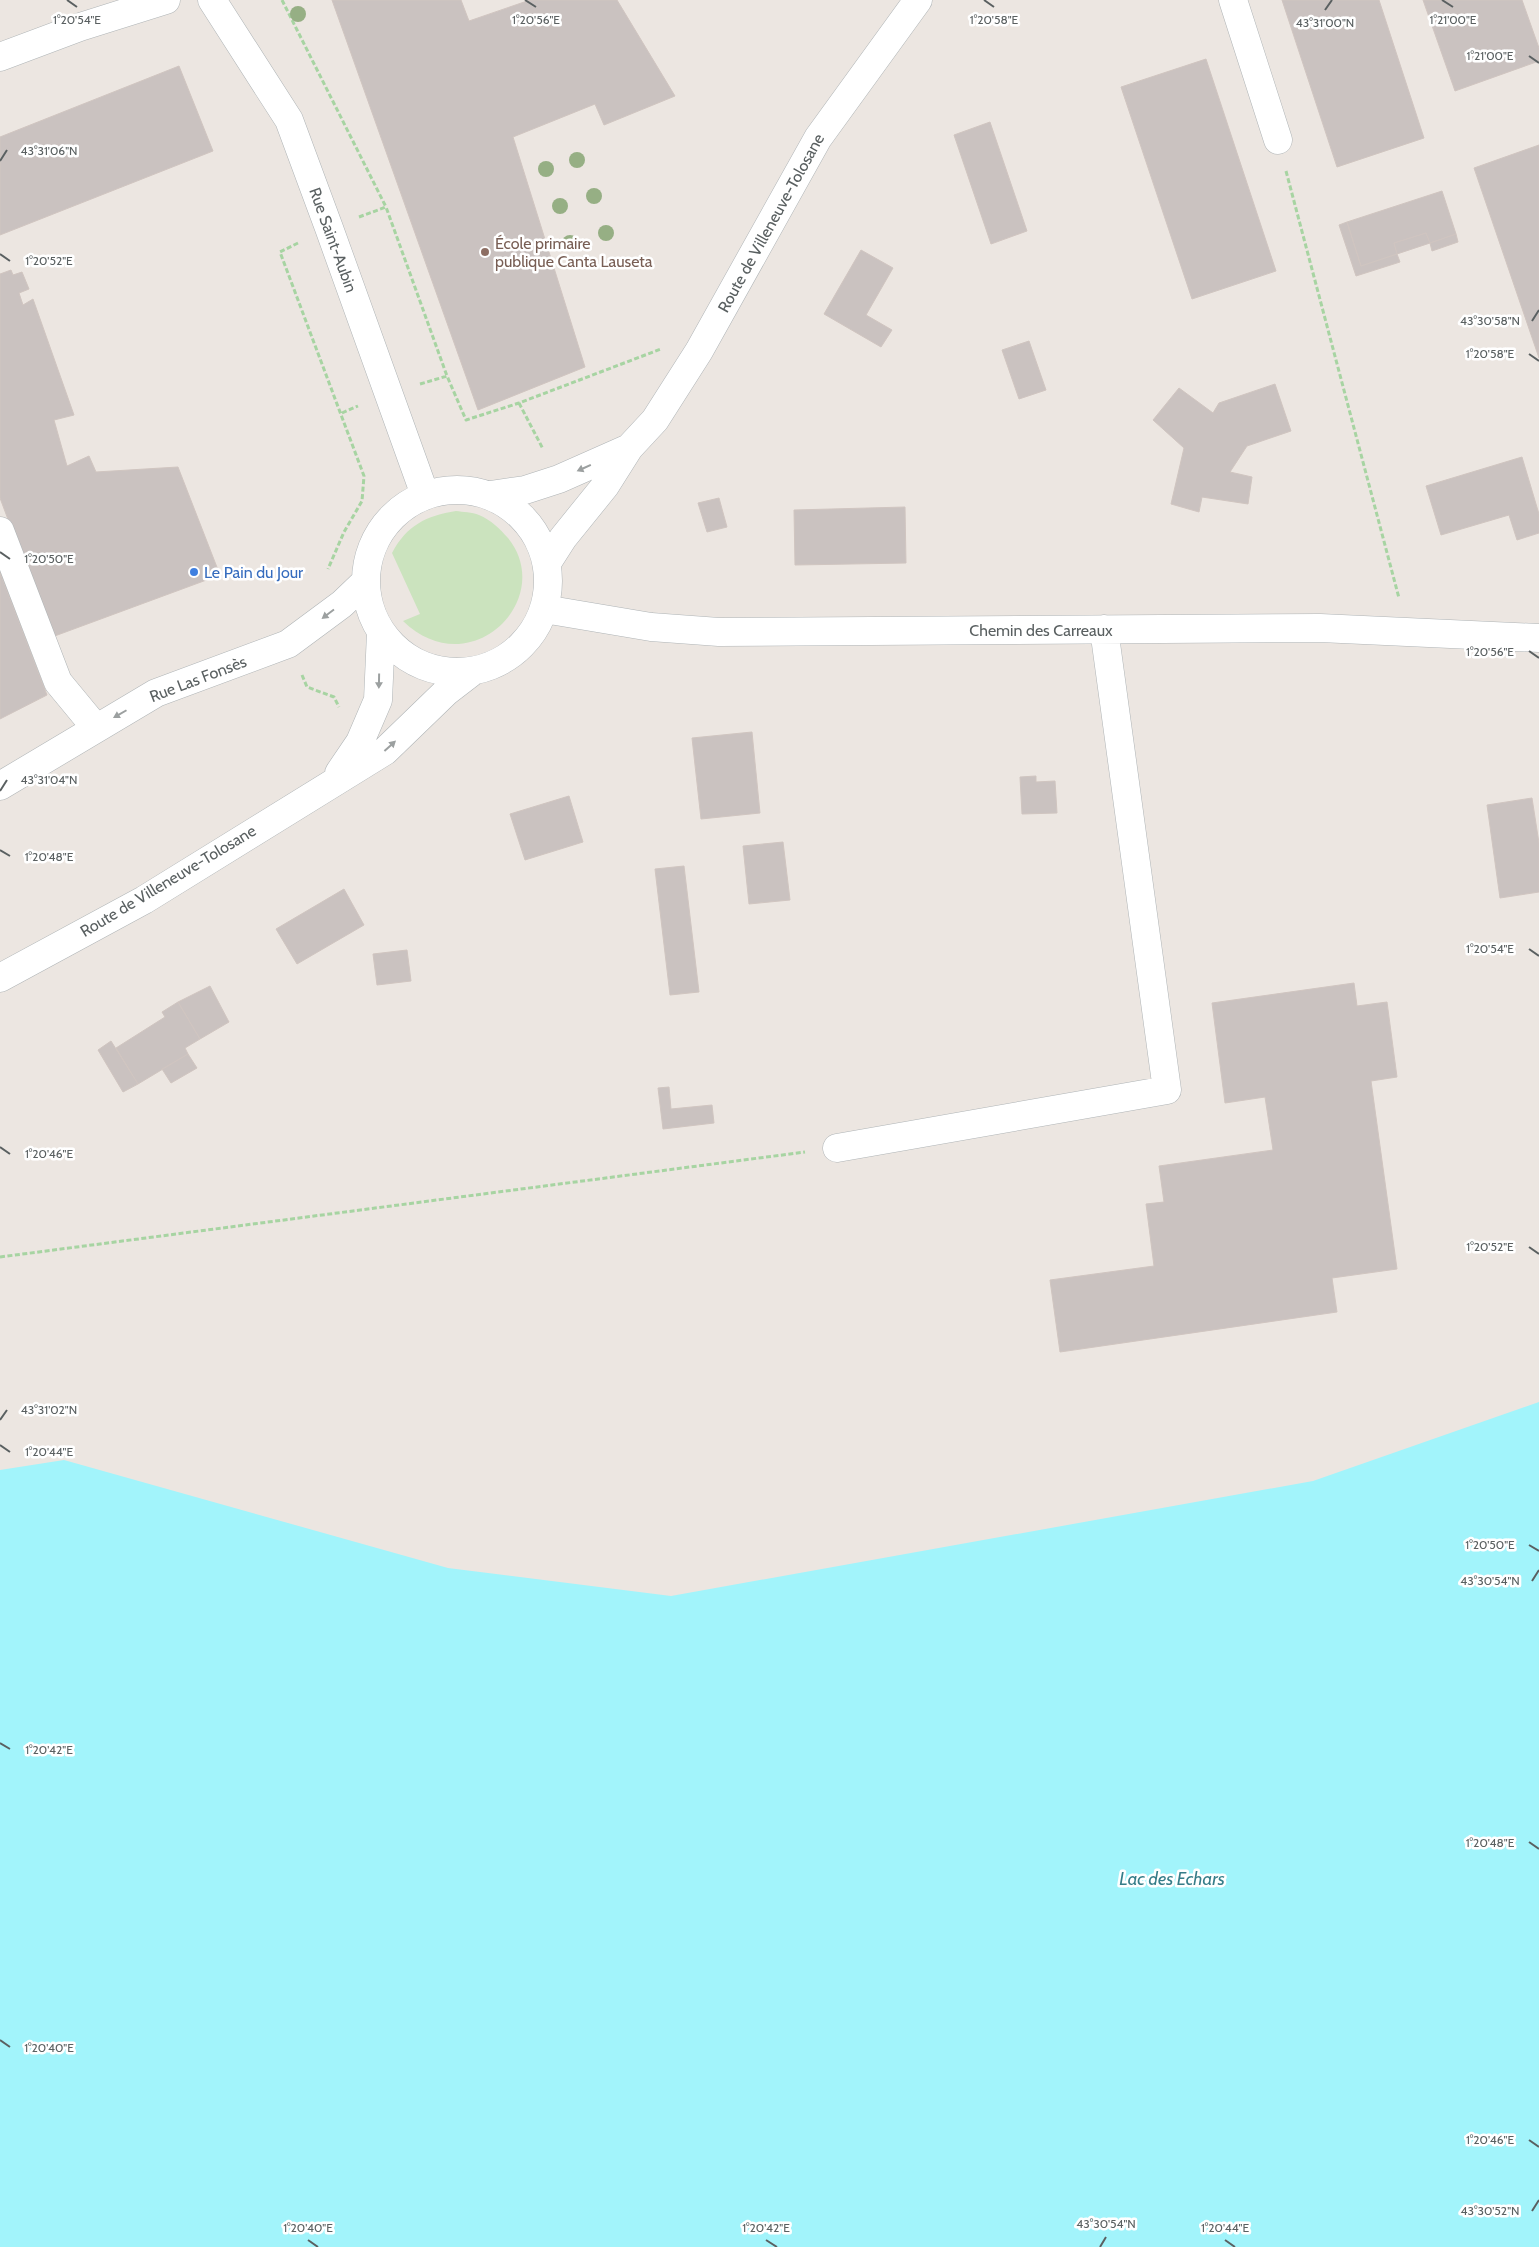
<svg xmlns="http://www.w3.org/2000/svg" width="1539" height="2247" viewBox="0 0 1539 2247" font-family="Cabin,sans-serif">
  <rect width="100%" height="100%" fill="#ece6e1"/>
  <path fill="#cbe3be" d="M456 511C463 512 472 512 479 515 491 520 500 529 508 538 557 599 470 686 403 621L420 614 392 553C407 525 426 516 456 511Z"/>
  <path fill="#a2f4fb" d="M1539 1402V2247H0V1470L64 1460 448 1568 671 1596 1313 1481Z"/>
  <path fill="#cac2c0" stroke="#d0c5c0" d="M332 0H461L469 21 530 0H617L675 96 604 125 595 104 513 137 585 367 478 410Z
    M1282 0H1379L1424 138 1337 167Z
    M1423 0H1522L1539 48V61L1455 91Z
    M1206 59 1276 271 1192 299 1121 87Z
    M179 66 213 151 0 235V137Z
    M990 122 1027 231 991 244 954 135Z
    M1539 145V358L1474 168Z
    M1442 191 1456 234 1430 243 1426 233 1394 243 1397 254 1361 266 1347 222Z
    M1347 222 1361 266 1397 254 1400 262 1356 276 1339 225Z
    M1426 233 1430 243 1397 254 1394 243Z
    M1456 234 1458 242 1432 251 1430 243Z
    M861 250 893 268 866 315 892 330 881 347 824 314Z
    M11 270 13 275 22 272 29 289 19 293 23 305 33 299 74 415 54 420 67 466 89 456 96 472 178 467 220 575 52 637 0 498V274Z
    M1029 341 1046 390 1019 399 1002 350Z
    M1275 384 1291 431 1247 446 1230 472 1252 477 1248 504 1202 497 1199 512 1171 504 1184 448 1153 420 1179 388 1213 413 1219 403Z
    M1522 457 1539 514V533L1517 540 1509 515 1441 535 1426 486Z
    M719 498 727 527 707 532 698 503Z
    M905 507 906 563 795 565 794 510Z
    M0 572 47 695 0 719Z
    M752 732 760 813 701 819 692 738Z
    M1036 776V782L1055 781 1057 813 1022 814 1020 777Z
    M569 796 583 842 525 860 510 814Z
    M1532 798 1539 843V892L1500 898 1487 805Z
    M783 842 790 900 749 904 743 846Z
    M684 866 699 992 670 995 655 869Z
    M344 889 364 925 297 964 276 929Z
    M407 950 411 981 377 985 373 954Z
    M1354 983 1357 1006 1387 1002 1397 1077 1371 1081 1397 1269 1332 1278 1337 1312 1060 1352 1050 1280 1154 1266 1146 1204 1164 1202 1159 1166 1273 1150 1265 1097 1225 1103 1212 1003Z
    M210 986 229 1022 200 1039 178 1002Z
    M178 1002 200 1039 185 1048 188 1054 138 1084 116 1048 165 1017 162 1012Z
    M111 1041 138 1084 123 1092 98 1050Z
    M188 1054 197 1068 171 1083 162 1069Z
    M669 1087 671 1109 712 1105 714 1123 663 1129 658 1088Z"/>
  <g fill="none" stroke-linecap="round" stroke-linejoin="round">
    <defs>
      <path id="minor" d="M212 0 289 120 329 228 425 495
        M1233 0 1278 140
        M0 57 80 27 166 0
        M366 581a91 91 0 1 1 182 0a91 91 0 1 1-182 0Z
        M490 495 525 490 559 479 629 448
        M0 531 58 682 96 728
        M547 563 563 538 605 486 629 448 655 420 699 351 818 138 918 0
        M544 609 651 627 719 632 1320 628 1539 638
        M339 773 360 742 378 700 381 633
        M0 786 156 693 288 644 342 604 365 582
        M0 978 144 900 385 751 446 692 472 672
        M837 1148 1167 1090 1104 629"/>
    </defs>
    <use href="#minor" stroke="#afb4b6" stroke-width="29"/>
    <path stroke="#a7d4a2" stroke-width="3" stroke-dasharray="5 2.5" stroke-linecap="butt" d="M282 0 386 207
      M1286 171 1399 598
      M359 217 386 207 447 376
      M298 243 280 252 364 476 362 501 344 532 328 569
      M420 384 447 376 466 420 519 403 661 349
      M519 403 543 449
      M342 413 358 406
      M302 675 307 687 334 697 339 707
      M0 1257 805 1152"/>
    <use href="#minor" stroke="#fff" stroke-width="28"/>
  </g>
  <g fill="#96af84">
    <circle cx="298" cy="14" r="8"/>
    <circle cx="577" cy="160" r="8"/>
    <circle cx="546" cy="169" r="8"/>
    <circle cx="594" cy="196" r="8"/>
    <circle cx="560" cy="206" r="8"/>
    <circle cx="606" cy="233" r="8"/>
    <circle cx="570" cy="243" r="8"/>
  </g>
  <defs><path id="oneway-solid" d="M-6-.8H1V-3.2L6.5 0L1 3.2V.8H-6Z" transform="scale(1.25)"/></defs>
  <g fill="#9ca0a0">
    <use href="#oneway-solid" transform="translate(584 468) rotate(156)"/>
    <use href="#oneway-solid" transform="translate(328 614) rotate(143)"/>
    <use href="#oneway-solid" transform="translate(379 681) rotate(91)"/>
    <use href="#oneway-solid" transform="translate(120 714) rotate(150)"/>
    <use href="#oneway-solid" transform="translate(390 746) rotate(-42)"/>
  </g>
  <path fill="none" stroke="#5a6061" stroke-width="2" d="M67 0 77 7M525 0 536 7M984 0 994 7M1442 0 1453 7M1325 10 1332 0M1529 56 1539 63M0 161 7 150M0 254 10 261M1532 321 1539 310M1529 354 1539 361M0 552 10 559M1529 651 1539 658M0 791 7 780M0 850 10 856M1529 949 1539 956M0 1147 10 1154M1529 1247 1539 1254M0 1420 7 1410M0 1445 10 1452M1529 1545 1539 1551M1532 1581 1539 1570M0 1743 10 1749M1529 1842 1539 1849M0 2040 10 2047M1529 2140 1539 2147M1532 2211 1539 2200M308 2240 318 2247M766 2240 777 2247M1225 2240 1235 2247M1100 2247 1106 2237"/>
  <circle fill="#8d6e63" stroke="#fff" stroke-width="2" cx="485" cy="252" r="5"/>
  <circle fill="#3f7fe0" stroke="#fff" stroke-width="2" cx="194" cy="572" r="5"/>
  <g text-anchor="middle" dominant-baseline="central" stroke-width="5" stroke-linejoin="round" paint-order="stroke">
    <g font-size="16" fill="#5a6061" stroke="#fff">
      <text transform="translate(771 223) rotate(-61)">Route de Villeneuve-Tolosane</text>
      <text transform="translate(333 240) rotate(70)">Rue Saint-Aubin</text>
      <text x="1041" y="630">Chemin des Carreaux</text>
      <text transform="translate(198 679) rotate(-21)">Rue Las Fonsès</text>
      <text transform="translate(168 881) rotate(-31)">Route de Villeneuve-Tolosane</text>
    </g>
    <g font-size="16" fill="#785e54" stroke="#fff" text-anchor="start">
      <text x="495" y="243">École primaire<tspan x="495" dy="18">publique Canta Lauseta</tspan></text>
    </g>
    <g font-size="16" fill="#366cbe" stroke="#fff" text-anchor="start">
      <text x="204" y="572">Le Pain du Jour</text>
    </g>
    <g font-size="18" font-style="italic" fill="#367d89" stroke="#fff">
      <text x="1172" y="1879">Lac des Echars</text>
    </g>
  </g>
  <g font-size="12" text-anchor="middle" fill="#5a6061" stroke="#fff" stroke-width="5" stroke-linejoin="round" paint-order="stroke">
    <text x="1453" y="24">1°21'00"E</text>
    <text x="77" y="24">1°20'54"E</text>
    <text x="536" y="24">1°20'56"E</text>
    <text x="994" y="24">1°20'58"E</text>
    <text x="1325" y="27">43°31'00"N</text>
    <text x="1490" y="60">1°21'00"E</text>
    <text x="49" y="155">43°31'06"N</text>
    <text x="49" y="265">1°20'52"E</text>
    <text x="1490" y="325">43°30'58"N</text>
    <text x="1490" y="358">1°20'58"E</text>
    <text x="49" y="563">1°20'50"E</text>
    <text x="1490" y="656">1°20'56"E</text>
    <text x="49" y="784">43°31'04"N</text>
    <text x="49" y="861">1°20'48"E</text>
    <text x="1490" y="953">1°20'54"E</text>
    <text x="49" y="1158">1°20'46"E</text>
    <text x="1490" y="1251">1°20'52"E</text>
    <text x="49" y="1414">43°31'02"N</text>
    <text x="49" y="1456">1°20'44"E</text>
    <text x="1490" y="1549">1°20'50"E</text>
    <text x="1490" y="1585">43°30'54"N</text>
    <text x="49" y="1754">1°20'42"E</text>
    <text x="1490" y="1847">1°20'48"E</text>
    <text x="49" y="2052">1°20'40"E</text>
    <text x="1490" y="2144">1°20'46"E</text>
    <text x="1490" y="2215">43°30'52"N</text>
    <text x="1106" y="2228">43°30'54"N</text>
    <text x="308" y="2232">1°20'40"E</text>
    <text x="766" y="2232">1°20'42"E</text>
    <text x="1225" y="2232">1°20'44"E</text>
  </g>
</svg>
